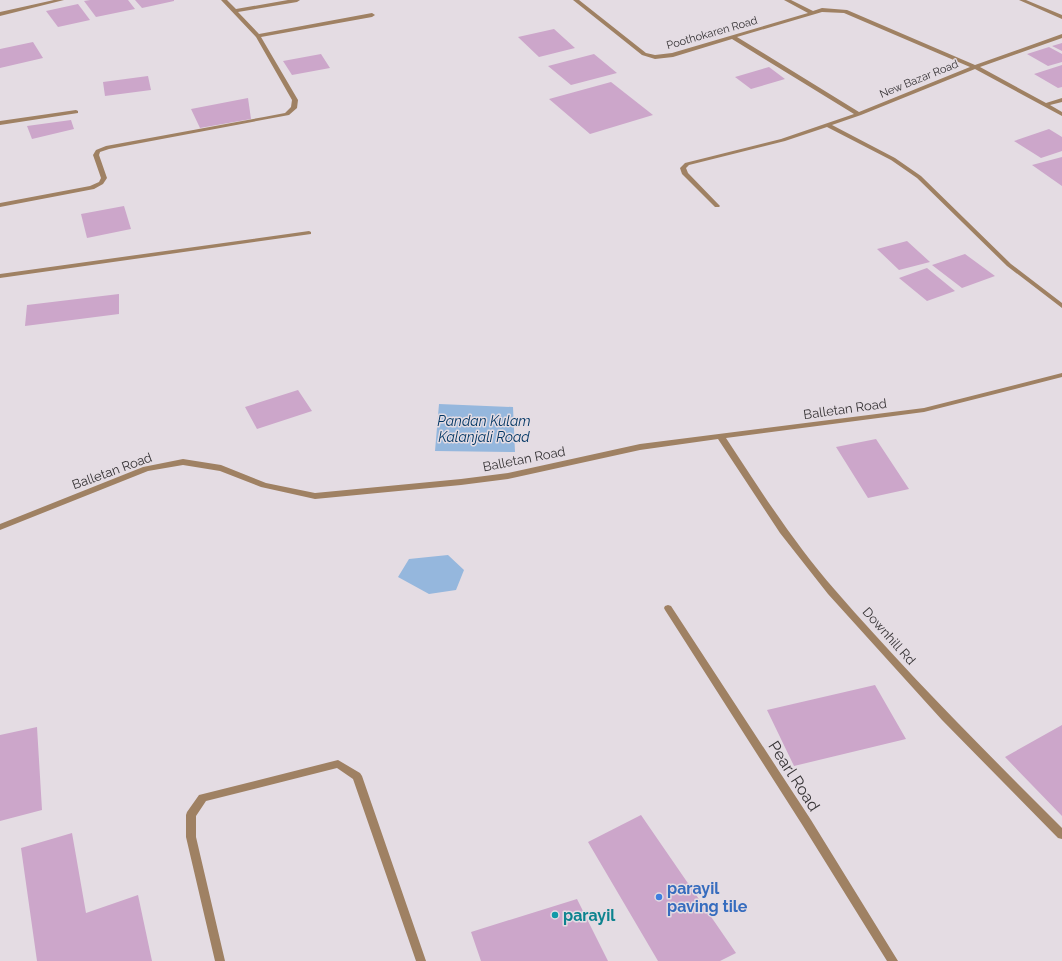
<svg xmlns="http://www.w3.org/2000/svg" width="1062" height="961" viewBox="0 0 1062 961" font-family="Raleway,sans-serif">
  <rect width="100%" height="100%" fill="#e4dce3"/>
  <path fill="#95b7dd" d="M439 404 513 407 515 452 435 451Z
    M448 555 464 570 456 590 429 594 398 577 409 559Z"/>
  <path fill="#cca6ca" d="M90 0H128L135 9 96 17 84 1Z
    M135 0H174V1L142 8Z
    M78 4 90 20 58 27 46 11Z
    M554 29 575 48 539 57 518 37Z
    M33 42 43 58 0 68V49Z
    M1062 43V51L1052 46Z
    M1049 47 1062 54V62L1048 66 1027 54Z
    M321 54 330 68 292 75 283 61Z
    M594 54 617 73 571 85 548 66Z
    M1062 65V87L1058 88 1034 74Z
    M769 67 785 79 751 89 735 77Z
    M148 76 151 90 105 96 103 82Z
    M611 82 653 115 590 134 549 99Z
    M248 98 251 119 200 128 191 109Z
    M71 120 74 129 32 139 27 126Z
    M1049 129 1062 137V151L1041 158 1014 141Z
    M1062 157V186L1032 165Z
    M124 206 131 229 87 238 81 214Z
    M907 241 930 262 899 270 877 249Z
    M965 254 995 276 962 288 932 265Z
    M927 268 955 291 927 301 899 278Z
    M119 294V314L25 326 27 305Z
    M298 390 312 411 257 429 245 407Z
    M876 439 909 489 868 498 836 447Z
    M875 685 906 739 794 766 767 710Z
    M1062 725V816L1005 757Z
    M37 727 42 810 0 821V735Z
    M641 815 736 953 720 961H658L588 842Z
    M72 833 86 913 138 895 152 961H37L21 848Z
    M577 899 608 961H481L471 932Z"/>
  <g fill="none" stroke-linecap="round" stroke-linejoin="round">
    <path fill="#9f8163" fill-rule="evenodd" d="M76 110 78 111V113L0 125V121Z"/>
    <path fill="#9f8163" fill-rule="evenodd" d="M54 0H64L0 16V12Z
      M221 0H227L236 9 288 0H300L297 2 238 12 259 34 372 13 375 15 372 17 261 37 298 100 297 108 289 115 109 149 100 152 99 155 107 178 103 184 94 189 0 207V203L90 186 99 182 101 178 93 155 96 150 106 146 264 117 285 113 291 107 292 100 256 37Z
      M573 0H579L646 53 655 55 672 53 808 13 784 0H791L813 11 822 8 847 10 975 65 1062 34V38L980 67 1046 103 1062 98V102L1050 105 1062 112V116L975 69 861 115 832 125 895 158 921 176 1011 264 1062 303V308L1007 266 917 178 891 160 827 127 785 141 689 165 686 168 688 173 720 206 719 207H715L682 174 680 168 685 163 781 139 854 114 732 39 673 57 655 59 642 55ZM822 12 844 13 970 67 859 112 737 37Z
      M1019 0H1026L1062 15V19Z
      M309 231 311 232V234L0 278V274Z
      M1062 373V377L924 412 726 438C760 490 794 543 835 590 907 673 985 751 1062 828V839L1058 838 942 720 828 594 780 533 718 439 640 450 508 479 461 485 315 499 261 487 220 471 183 465 148 471 0 530V524L143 467 183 459 221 465 266 483 315 493 461 479 508 473 640 444 924 408Z
      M668 605 671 606 811 820 898 961H887L803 826 665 610 664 608 665 606Z
      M338 760 360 773 362 776 426 961H416L353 779 337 768 206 801 196 816V837L225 961H215L186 837V815L187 812 199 795 203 794Z"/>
  </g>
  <circle fill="#3f7fe0" stroke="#e4dce3" stroke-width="1.5" cx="659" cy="897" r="4"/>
  <circle fill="#0f9aa8" stroke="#e4dce3" stroke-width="1.5" cx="555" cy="915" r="4"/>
  <g text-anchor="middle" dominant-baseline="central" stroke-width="3" stroke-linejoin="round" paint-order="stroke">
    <g font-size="11" fill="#363335" stroke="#e4dce3">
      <text transform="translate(712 33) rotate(-16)">Poothokaren Road</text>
      <text transform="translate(919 79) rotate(-22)">New Bazar Road</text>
    </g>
    <g font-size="13" fill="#363335" stroke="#e4dce3">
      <text transform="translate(845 409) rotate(-8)">Balletan Road</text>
      <text transform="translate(524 459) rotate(-11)">Balletan Road</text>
      <text transform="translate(112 471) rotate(-20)">Balletan Road</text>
      <text transform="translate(889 636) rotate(48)">Downhill Rd</text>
    </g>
    <g font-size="14" font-style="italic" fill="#003563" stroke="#e4dce3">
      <text x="484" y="421">Pandan Kulam<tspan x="484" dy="16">Kalanjali Road</tspan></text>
    </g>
    <g font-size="16" fill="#363335" stroke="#e4dce3">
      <text transform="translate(794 776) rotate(57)">Pearl Road</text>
    </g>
    <g font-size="16" font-weight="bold" fill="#366cbe" stroke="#e4dce3" text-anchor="start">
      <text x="667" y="888">parayil<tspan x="667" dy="18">paving tile</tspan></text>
    </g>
    <g font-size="16" font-weight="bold" fill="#0d838f" stroke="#e4dce3" text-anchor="start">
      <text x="563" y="915">parayil</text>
    </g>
  </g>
</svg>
